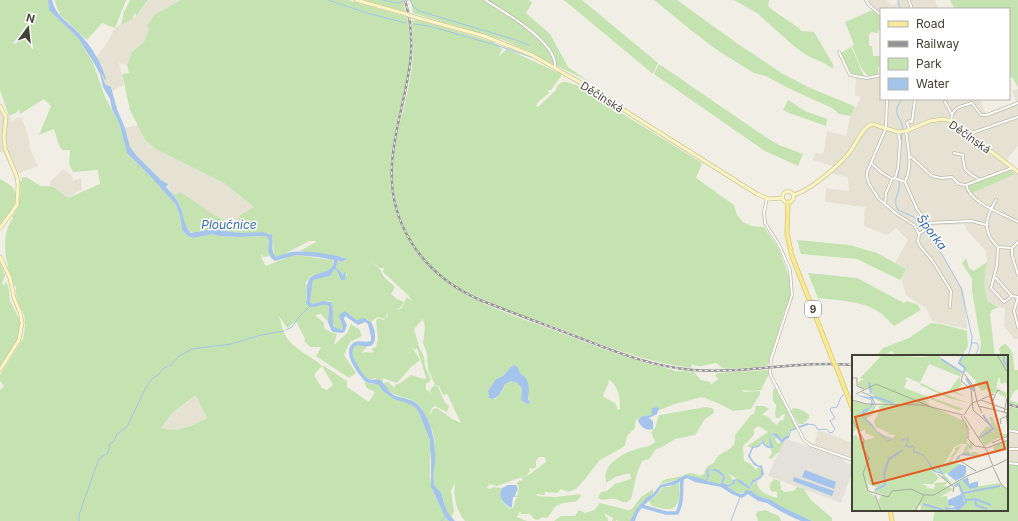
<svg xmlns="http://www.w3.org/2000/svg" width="1018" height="521" viewBox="0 0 1018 521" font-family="Inter,sans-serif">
  <rect width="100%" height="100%" fill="#f1efe5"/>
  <path fill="#e5e2d3" d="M149 0H181L154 15 144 42 132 52 127 65 119 63 124 85 112 91 111 87 105 84 100 70 103 68 96 57 107 43 115 28 136 16Z
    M865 0H886L892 5 896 4 898 0H935L939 9H881V16L870 9Z
    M879 68H881V99H980L985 112 987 114 1016 102 1012 91 1018 89V146L1008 158V161L1018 169V339H1014L1004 326 1005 309 988 302 985 292 984 276 987 262 986 251 968 232 964 224 929 226 928 232 964 291 967 329 932 321 927 309 906 295 901 278 906 269 895 263 908 240 896 228 887 235 864 226 865 207 825 202 826 188 849 191 848 177 830 173 836 167 813 160 815 153 821 154 824 151 827 131 846 136 850 117 860 100V97L855 95 856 78 878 74Z
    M0 105 7 116H9L12 121 18 117 22 118 29 139 30 149 38 166 14 175 3 152H0Z
    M138 125 145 140 156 149 224 183 254 207 237 225 229 223 216 217 209 212 176 195 136 155 130 147 125 128Z
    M63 169 72 176 73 181 81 178 82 189 68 198 55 188 49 186 51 181Z
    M197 395 207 418 183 429 171 430 161 428 172 413Z
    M1007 429 1018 430V465H1007Z
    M821 431 853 443V453L852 457 814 444 817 435 815 433Z"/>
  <path fill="#e3e1da" d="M787 439 843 459 845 462 853 465V470L841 503 768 476 784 440Z"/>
  <path fill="#c5e3b0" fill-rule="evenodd" d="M0 0H48L49 10 78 38 93 63 105 97 119 123 127 153 150 176 176 205 180 216 182 230 188 236 193 238 213 234 218 236 239 237 266 236 269 240 268 251 270 256 264 257 261 254 262 259 266 266 289 257 296 255 333 260C334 274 317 272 311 276 309 278 308 280 306 282 308 287 305 298 307 305L326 304 329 307 328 322 321 314 315 315 324 323V328L331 332 337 334 334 345 347 333 351 324 359 329 362 336 350 342 344 355 356 373 349 378 316 356 321 347H310L304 341 305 339 296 321 287 328 279 316C281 322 282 329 285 335 293 349 310 355 322 366H324L347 381V387L369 402 375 392 367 388 364 382 380 385 382 390 388 395 396 400 405 401 415 407 419 413 430 440V477L432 490 445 517 449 521H0V390L4 386 0 381V375L23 339C25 331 26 320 23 312 19 304 15 298 16 287L14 285C5 263 0 236 13 218L12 217C20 206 21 196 20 183L22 180 21 178 26 177 41 186H49L55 188 68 198 100 184 98 170 73 172 69 163 70 150H62L59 145 54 129 39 135 51 106 44 99 20 114 19 108 17 112 9 116 0 90ZM322 366 333 385 327 390 322 388 315 377V373ZM196 395 207 418C190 426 180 433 161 428L172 413Z
    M55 0H126L115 28 102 23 87 40 59 14 60 13 57 8Z
    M130 0H148L136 16 135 13 132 19 121 25 124 12Z
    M181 0H348L407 17C419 73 389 123 390 178 391 197 396 217 405 233 435 295 499 309 558 332 592 344 626 359 662 367 666 368 671 370 676 371 682 371 688 371 694 372L701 380 710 382 711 385 714 382 719 379 715 376 717 373 769 370 768 376 761 390 754 391 742 390 744 392 760 391V394L751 409 733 411 720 404 702 397 675 404 657 411 658 407H654L651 415 643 416 639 420 636 419 635 428 627 436 625 446 600 460 584 480 576 489 568 492 561 489 557 493 545 492 544 495 536 494 537 496 556 497 580 494 581 496 577 501C570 503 559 502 554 508 551 512 550 516 546 518L542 517 538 520 534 519 530 514H521L520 511 517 517 527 521H465C456 510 453 497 455 482L451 491 454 511 451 517C444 511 444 502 442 494 440 489 435 489 434 482 432 465 438 447 432 430 430 424 423 410 419 405 408 394 391 400 383 383L388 382 397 390 395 388V385L400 383 411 375 424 379 426 378 417 348 415 350 410 344 420 360 411 367 397 383 383 378V383L375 378C371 380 369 379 365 377 360 368 351 360 353 348 357 344 361 345 366 346V348L361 353C366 351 370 354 374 352L371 349 376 347 378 339 376 321 378 318 384 320 388 316V313L385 319 377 317 371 322 367 319 357 320 346 312 340 321 343 324V329L338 330 334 327 332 321 333 312 330 301H323L313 304 310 302 313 280 330 276 334 270 336 269 341 280 347 275 346 272 343 275 339 270 336 269 338 260 342 262 347 260 343 257 300 251 316 242 317 243 315 241H309L277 258 274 255 273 239 270 234C260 230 250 235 239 233 225 231 208 227 194 233 182 229 184 215 180 205 177 198 171 192 166 186L176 195 180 192 183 194C201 205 216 220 237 224L240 215 254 207 224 183 156 149 145 140 130 110 122 74 129 73 127 65 132 52 144 42 149 28 147 26 154 15ZM371 262 380 268H384L383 272 408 295 413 302 407 297 401 309 395 310 400 308 404 302 397 299 391 294 395 287 384 277 380 269ZM423 319 425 327 423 343 427 353 428 369 435 385 439 386 443 395 447 394 461 423 452 419 437 408 433 409 431 414 430 413 432 408 435 406 447 412 449 406 445 403 438 387 434 385 430 390 432 396 429 391 426 390V384L431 380 425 366 424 357 419 347 414 329ZM516 365 518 367 519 373C522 375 528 378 528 383 529 389 526 397 531 403L527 404 521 400 522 388 517 383 511 381 505 384C503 391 500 395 495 399L489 398 488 391 496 379 503 376 510 368ZM608 379C619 386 620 397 620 409L617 410 616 404 604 397 603 395 609 382ZM539 457H545L546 462 530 474 521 478 523 480 519 481 517 483 519 489 513 508 509 509 502 501 500 491 502 488 493 487 490 489 487 488 489 484 497 486 527 475 530 471 529 468 533 469 536 467V461Z
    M364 0H403L406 12Z
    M411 0H529L532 3 526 13 550 34 568 67 588 81 506 41 413 13Z
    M564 0H582L658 63 653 74Z
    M654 0H677L738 44 783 74 808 87 854 106 855 107 851 116 839 114 832 108 788 88 766 76 754 73 717 50 692 31Z
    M734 0H769L768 6 774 11 799 28 801 31 814 32 833 64V69L824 63 808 56 795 47 757 13Z
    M950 0H1018V87L1012 77 1009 78V9H954V8Z
    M870 11H873L881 16V30H878V33L871 32 869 35V46H872L873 56H881V67H878V74C878 74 872 76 871 76 862 76 856 54 852 46L854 45 845 22Z
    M418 20 494 42V43L498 45 502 49 498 57 507 49 561 74V76L551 90H548L549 93 538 102 536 106 538 107 555 91 559 84 563 82H567L576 85 702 163 696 178 734 205 737 215 743 222 751 226 764 227 778 248 790 279V299L784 312 768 365 760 367 726 369 723 368 716 363C708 364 699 369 692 364L691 368C645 362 605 346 561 329 541 322 521 315 502 307 485 300 467 294 452 284 418 261 395 221 393 180 391 143 406 108 411 73 414 55 414 38 411 21Z
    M851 47 854 53 864 76C846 74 848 70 841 54V53Z
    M659 64 661 66H662L767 138 779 145 803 154 798 166 767 152 759 147 654 74Z
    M788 100 805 111 827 119 826 126 789 113 783 110Z
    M1011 171 1015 174 972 193 969 189 968 185Z
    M0 179C3 181 8 183 11 186 24 199 7 216 0 226Z
    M797 240 850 245 877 253 906 269 900 280 857 259 801 254Z
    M966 258 969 268 974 271 987 262C984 276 983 288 988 302L999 307 992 310 990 314 995 356H979L981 343 972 291V279L962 263Z
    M0 263 5 275 2 284 4 285 6 282C10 288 9 294 10 301 12 306 16 310 17 316H18C27 333 9 353 0 367Z
    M808 273 857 278 904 303 907 301 918 305 921 310 894 326C888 320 882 313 874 309 859 301 835 300 818 298Z
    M931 323 941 324 967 331 968 346 962 356H896L892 351 883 356H871L877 355 883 348 909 338Z
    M1005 344C1014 349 1014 361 1014 370H1018V389L1013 393 1010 400 1018 403V406L1007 403V356H999L1000 354 999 349 1001 346Z
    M775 388 797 427 789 431V435L784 437 782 440 777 434 772 433 769 439 770 445 769 447 766 445V443L762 440 759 445 751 448 747 446 768 432 759 426 754 429V435L743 446 744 461 751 464 756 470 758 467 761 468V476L750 484 749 487 728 473 733 480V484L727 485 723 482 725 478C723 471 718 471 712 468L706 471 707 478 705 481 691 476 660 484C665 477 670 479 678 477 688 474 689 470 700 476L704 474C705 468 708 465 714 463 719 448 737 454 735 435L751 415 754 414 756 406H764L769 409 762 415 767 416 776 425 780 421 783 420 785 415 783 414 779 418H776L775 414 776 405 773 401V389Z
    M1007 406 1018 409V430L1007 429Z
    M706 407 711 408 714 410V413L705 419 695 435 675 439 662 447 656 449 649 459 642 461 637 473 631 499 627 502C622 503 620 500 615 499 608 498 604 502 598 498L601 492 607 491 615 484 631 479 630 473 615 477 606 483C606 480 605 476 606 473 608 461 626 452 637 449 644 447 649 447 655 442L651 432 655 428 659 415Z
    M793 408C799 408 805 411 809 415V418L803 424H799L791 411Z
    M774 434 777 438 775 439 778 444 784 440 780 451 774 456 773 458 770 459 769 457 772 454 771 449 772 448 770 438Z
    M1007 465H1018V521H933L935 510H1007Z
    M712 470 719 473 723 477 721 484 707 482 709 476 708 471Z
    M774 479 780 481 781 490 785 492 794 491 797 487 804 489 811 500 832 518V521H812L779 506 771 500 758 496 752 491C740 494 737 494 728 487L734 484 736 480 740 481 748 488 751 487 753 484 757 481 758 482 757 484C759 492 769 496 777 498V492L775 491 772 492C768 487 770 483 774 479Z
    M679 483C680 487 679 491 679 496 678 514 664 509 652 506L649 501 658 494 663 487H669Z
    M653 489V494C639 504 639 507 630 521H619L616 520V521H612L613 518 605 514V516L608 518V521H554L561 516H575L579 510 585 513 594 510 600 503 628 510 632 509 641 497Z
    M765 510 779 516 781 521H758L756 515 757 512Z"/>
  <path fill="#a5c4eb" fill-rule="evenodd" d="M48 0H52C55 15 69 23 79 33 91 46 102 63 106 79L105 80 101 72 105 84 111 87 117 109 125 128 130 147 136 155 161 180 168 184 166 187C171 193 177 198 180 206 184 215 183 225 191 233L212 229 240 233 263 232 272 235C274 243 270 251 276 257 280 256 283 254 288 253 300 249 335 254 347 259L342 262 338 260 336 268 339 270 343 275 345 272 346 273 345 280H341L336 269 334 270 330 276 313 280 310 302 313 304 323 301 331 302C335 310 331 319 334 327L342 330 343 327 339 316 341 313 345 311 357 320 364 318 371 322C374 327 379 343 370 346 365 348 360 343 354 347 350 356 356 361 360 369 362 372 364 376 367 378 372 382 376 377 381 381 387 386 388 393 396 396 405 399 414 399 420 407 432 422 436 443 435 462 434 469 433 476 434 483 435 489 441 490 442 495 445 507 446 512 455 521H449L445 517 431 487V458L430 450V440L419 413 415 407 405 402 396 400 388 395 382 390 379 385 366 382C359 375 339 350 355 342 360 340 366 343 371 341V337L368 324 365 322 358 325 345 316 344 319 347 325 345 331 342 333 333 332 331 330 328 322 329 307C323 299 313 314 306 303 308 296 305 284 310 278 316 271 333 275 334 260L318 257 296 255 275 261 271 258 268 251 269 240 266 236 239 237 218 236 213 234 193 238 188 236 182 230 180 216 176 205 150 176 127 153 119 123 112 109 110 99 103 87 100 74 94 63 78 38 49 10Z
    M515 365 518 367C519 373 520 373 525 377 530 382 529 392 528 399L531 403 527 404 521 400 522 388 517 383 511 381 505 384C502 391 499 398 492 399L489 398 488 391 496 379 503 376 511 367Z
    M656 407 659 408 657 414 649 418 653 421V429C647 432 639 426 638 420L643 416 651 415 652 412V408Z
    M807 423 808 424V425L791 431 789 438 786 439 783 442H781L773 434 770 438 773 447 772 448C767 449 765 446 762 443L759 447 753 448 750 456 754 462 759 466 761 465 762 466 764 474 761 478 753 483 749 489 736 480 734 484 728 487C732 490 737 494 743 494L746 490 752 491 758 496 771 500 780 506 812 521H801L794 518 780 511 767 503 758 501 748 494 742 498 732 494 721 487 695 482 687 478 674 485 662 487C659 490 658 493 656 495 646 504 639 507 635 521H630L636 510 647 497 653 494 660 485 674 481 686 475 691 476 705 480 707 478 706 471C712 466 723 470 725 478L723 483 727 485 732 484 733 480 736 479 742 481 749 487 752 481 761 476V468L754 465 748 456 752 447 759 445 763 440 766 445 770 447V445L769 439 772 433 777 434 782 440 784 437 789 435 790 430ZM712 470 719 473 723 477 721 484 707 481 709 476 708 471Z
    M805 470 836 482 834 489 802 477Z
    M794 477 834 491 832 496 793 481Z
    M508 485H516L518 489 515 495 516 497H513L512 507 511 508C504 504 497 497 502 488Z"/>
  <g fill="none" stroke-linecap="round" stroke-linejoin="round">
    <path stroke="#a5c4eb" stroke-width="1" d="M328 0 367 13 406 23
      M382 0 397 3 408 0
      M410 0 413 6 419 11 516 40 529 45
      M898 0 900 9
      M414 24 429 26 499 46 531 57
      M903 130C902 116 889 113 903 99
      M899 166 902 134
      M898 178 899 169
      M899 181C902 193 891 197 898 210L914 217 919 223 943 256 961 288 972 337 971 347 968 356
      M286 330 292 327 298 318 309 307
      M972 343H977C980 347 977 352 975 356
      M807 424 815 425 818 430C824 429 827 428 830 433L833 432 835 429 830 421 835 418 830 410 831 408 837 407 841 397 846 393
      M79 521V515L98 461 101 457 108 453 110 444 114 441 117 434 127 427 146 387 152 379 158 375 164 368 171 365 179 356 192 349 231 344 261 335 284 331
      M441 521 445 518
      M731 521 740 497"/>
    <path stroke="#a5c4eb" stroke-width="3.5" d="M641 506 666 513H677C683 503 681 490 682 479"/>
    <defs>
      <path id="street" d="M485 0C503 11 559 43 555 68
        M866 0 869 5 881 15
        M909 0 912 9
        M839 52 850 75 867 78 881 75
        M887 99 886 128 867 172V176L868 182 879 199 898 215 914 225 919 234 918 242 920 246 932 260 951 291 950 307
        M945 102 952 115 951 121
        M952 115C955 106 964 106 972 103L981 115H987L1018 103
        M912 122 915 99
        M909 129 907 123 910 121 912 122
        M906 131C908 149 913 165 905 182L917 209 925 220 927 223 926 229 919 234
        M969 134 1018 117
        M954 153 963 155C964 173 965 170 980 180
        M910 156 932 176 941 178 952 177 959 184 966 185C971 204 1002 213 1018 222
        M871 163 881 172 892 179
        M895 178 905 182
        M966 185 1012 168
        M767 198 764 212 765 223 779 245 790 270 792 295 771 359 770 374 804 440 810 445 853 460
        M996 200C985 218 982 232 998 247L997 265 991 288 1004 302 1012 296
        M885 204 886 193 892 179 895 178 898 168 900 142 898 132
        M927 223 971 221 987 225
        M998 247 1012 248 1018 242
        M1012 248V255L1018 275
        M994 276 1012 296 1018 297
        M1018 297 1014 311 1018 327
        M1007 430 1018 432
        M1007 449H1018
        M1007 463 1018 464"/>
      <path id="secondary" d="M356 0 406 14
        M411 16 484 36 532 55 581 83 757 194 769 199 782 198
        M0 106 6 117 4 137 5 148 17 177 18 185 17 205 0 228
        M782.5 197a5.5 5.5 0 1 1 11 0a5.5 5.5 0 1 1-11 0Z
        M793 195C810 191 838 166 849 153 856 144 862 128 872 124L898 132 906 131 930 121 943 119 951 121 1018 172
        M0 257 10 278 14 298 20 312 22 323 19 340 0 370"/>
      <path id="primary" d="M788 202 787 234 792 256 833 361
        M836 366 853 410
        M890 510 892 521"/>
    </defs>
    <use href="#street" stroke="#bcb8a8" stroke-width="3.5"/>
    <use href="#secondary" stroke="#cfc797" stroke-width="4.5"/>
    <use href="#primary" stroke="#dbc969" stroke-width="5"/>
    <use href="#street" stroke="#fff" stroke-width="2"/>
    <use href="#secondary" stroke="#fbf5c6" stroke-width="3"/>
    <use href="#primary" stroke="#f7e998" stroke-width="3.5"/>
    <defs>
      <path id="rail" d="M405 0C422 59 400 96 393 153 384 220 421 274 480 300 513 313 546 325 580 338 616 352 653 367 693 370 746 374 800 360 853 365
        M1007 404 1018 407"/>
    </defs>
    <use href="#rail" stroke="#949494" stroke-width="2.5"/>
    <use href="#rail" stroke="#fff" stroke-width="1" stroke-dasharray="3" stroke-linecap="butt"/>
    <defs>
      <path id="secondary-bridge" d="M406 14 411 16"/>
      <path id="primary-bridge" d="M833 361 836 366"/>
    </defs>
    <use href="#secondary-bridge" stroke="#cfc797" stroke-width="4.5" stroke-linecap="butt"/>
    <use href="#primary-bridge" stroke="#dbc969" stroke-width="5" stroke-linecap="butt"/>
    <use href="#secondary-bridge" stroke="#fbf5c6" stroke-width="3"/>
    <use href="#primary-bridge" stroke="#f7e998" stroke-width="3.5"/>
  </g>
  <g text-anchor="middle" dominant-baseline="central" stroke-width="3" stroke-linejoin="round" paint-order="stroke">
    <rect fill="#fff" stroke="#7b7972" stroke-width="1" x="805" y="301" width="16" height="16" rx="3"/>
    <g font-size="10" font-weight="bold" fill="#434035">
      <text x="813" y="309">9</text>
    </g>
    <g font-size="11" fill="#434035" stroke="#fff">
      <text transform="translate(602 97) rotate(32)">Děčínská</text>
      <text transform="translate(970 137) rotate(35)">Děčínská</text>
    </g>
    <g font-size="12" font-style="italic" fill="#3668a8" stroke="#fff">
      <text x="229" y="224">Ploučnice</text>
      <text transform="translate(932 232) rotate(53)">Šporka</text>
    </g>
  </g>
  <g transform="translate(852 355)">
    <rect width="156" height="156" fill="#f1efe5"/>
    <path d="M30 0 70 2 86 0 106 16 108 14 109 22 77 9 68 28 54 22 53 24 55 25 52 33 112 54 106 55 71 41 78 46 72 45 79 51 110 65 115 71V88L118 90 117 85 122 88 119 95 117 92 115 95 119 99 120 97H124L129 101 107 100 108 104H104L103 108 109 109 101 117 92 119 99 129 90 123V119L80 116 87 122 81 129H70L76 132 73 133 82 134 83 128 95 127 94 130H91L102 134 88 142 95 141 96 150H105L107 155 111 150 112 143 107 139 116 137 122 132 148 128 156 136V156H104V151L95 152V155L101 156H91L82 150 86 153V156H68L69 151 67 150 64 156H0V82L3 80 11 86 23 82 13 78V74L8 77 5 72 0 80V46L20 50 19 53 12 55 9 59 11 62V57L19 54 21 50H24L21 59 14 64 25 77 33 82 31 80 41 83 43 80 35 79 37 78 24 72 22 67 28 54 26 52 32 49 23 44 17 32 13 34 5 30 9 25H12L8 23ZM108 89H115L110 99 102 106H99L110 90 103 93V96L98 102H101L91 111 102 92ZM14 124 15 125 17 130 28 133 21 137 31 139 26 145 28 151 22 140 16 137 17 131 12 136 16 131ZM110 0H156V32L154 27 149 29 147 21 144 33 155 38 154 43 147 39 148 36 140 39 134 34 130 36 123 28 124 26 106 8ZM107 22 110 30 103 36 113 42 97 36ZM69 28 90 38 117 48 96 43 68 30ZM137 62H140L148 79H156V81L146 83 133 91 129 85 130 83 126 82 135 71 140 74 132 78 142 76ZM156 85V94L142 98 141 90ZM110 125 115 129 120 135 108 137 106 130 103 132 101 129Z" fill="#c5e3b0" fill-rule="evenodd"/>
    <path d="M3 40 17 42 20 45 21 49 20 52 10 60 19 68 25 76 31 80 36 85 46 83 48 86 51 84 57 83 54 90H56L58 93 59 90 62 91 63 93 62 96 72 100 83 116 91 118 87 116V112L96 108 99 110 98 107 103 108 105 102 111 98 117 99 118 97 116 95V94L118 91 120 92V90L122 89 118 93 116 94 118 97V100L132 102 156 95 133 102 109 100 103 108 99 107V110L87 112 91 118 90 122 95 123 98 126 100 129 95 124 90 123V119L82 117 79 113 72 101 61 97 62 91 58 93 53 91 55 84 48 86 46 83 36 86 25 77 9 60 11 55 19 52V45ZM108 109 114 111V117L113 121 104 126 95 119ZM116 122 117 129 126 126V132L118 134 110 125ZM110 139 112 148 108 154 93 155 94 152 100 153 104 151 96 150V145Z" fill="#a5c4eb"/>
    <path fill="none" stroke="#a5c4eb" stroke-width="2" d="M111 0 107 8 113 13 112 17M152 0V7L156 12M89 4 111 18M114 23 122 36M17 27 19 39M18 43 24 42 41 48M127 83 141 74 131 60M103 131 107 129 114 147 105 156M23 135 33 130 32 118 37 104 51 95M111 138 148 131M123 144 139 150M114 145 123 144 124 150 135 154M71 149 91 155"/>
    <path fill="none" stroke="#aba99f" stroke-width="1" d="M145 0 156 18M111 17 122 32 125 47M111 19 109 26 119 34 121 55 137 69M0 23H5V31L12 34M10 37 19 41 23 49M4 39 24 29 77 51M130 44 142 39M0 45 15 49 71 50 111 60M125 47 130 58M140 49 143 40 146 35 148 36M126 51 156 58M152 58 155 43M154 58 156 73M112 60 120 48 129 45 156 55M109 61 116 73V84L123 91 135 93 156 85M112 61 135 96 141 111M0 65 12 85 11 93 17 103 11 118 16 136 36 142 40 136 59 134 72 140M149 69 148 64 155 61M140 88 156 81M110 107 124 116M142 111 156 104M141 112 149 129 156 135M86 119 102 132 101 137M23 140 29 156M72 140H82L115 121 141 111M63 156 72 140"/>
    <path fill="#e45b23" fill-opacity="0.15" stroke="#e45b23" stroke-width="2" d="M135 27 153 94 21 129 3 62Z"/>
    <rect width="156" height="156" fill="none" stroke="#434035" stroke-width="2"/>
  </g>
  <rect x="880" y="8" width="130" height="92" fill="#ffffff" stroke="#b4b3ae"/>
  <rect x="888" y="21" width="20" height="6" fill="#f7e998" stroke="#b4b3ae"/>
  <text x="916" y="28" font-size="12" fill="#434035">Road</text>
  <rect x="888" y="41" width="20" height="6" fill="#949494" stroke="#b4b3ae"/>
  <text x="916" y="48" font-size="12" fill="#434035">Railway</text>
  <rect x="888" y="58" width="20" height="12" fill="#c5e3b0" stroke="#b4b3ae"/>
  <text x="916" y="68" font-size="12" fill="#434035">Park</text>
  <rect x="888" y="78" width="20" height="12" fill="#a5c4eb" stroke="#b4b3ae"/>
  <text x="916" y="88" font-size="12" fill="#434035">Water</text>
  <g transform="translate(28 28) rotate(15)" stroke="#ffffff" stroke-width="3" paint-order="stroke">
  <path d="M0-3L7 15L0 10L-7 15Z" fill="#434035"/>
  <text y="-6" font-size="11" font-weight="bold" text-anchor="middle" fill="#434035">N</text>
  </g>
</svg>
